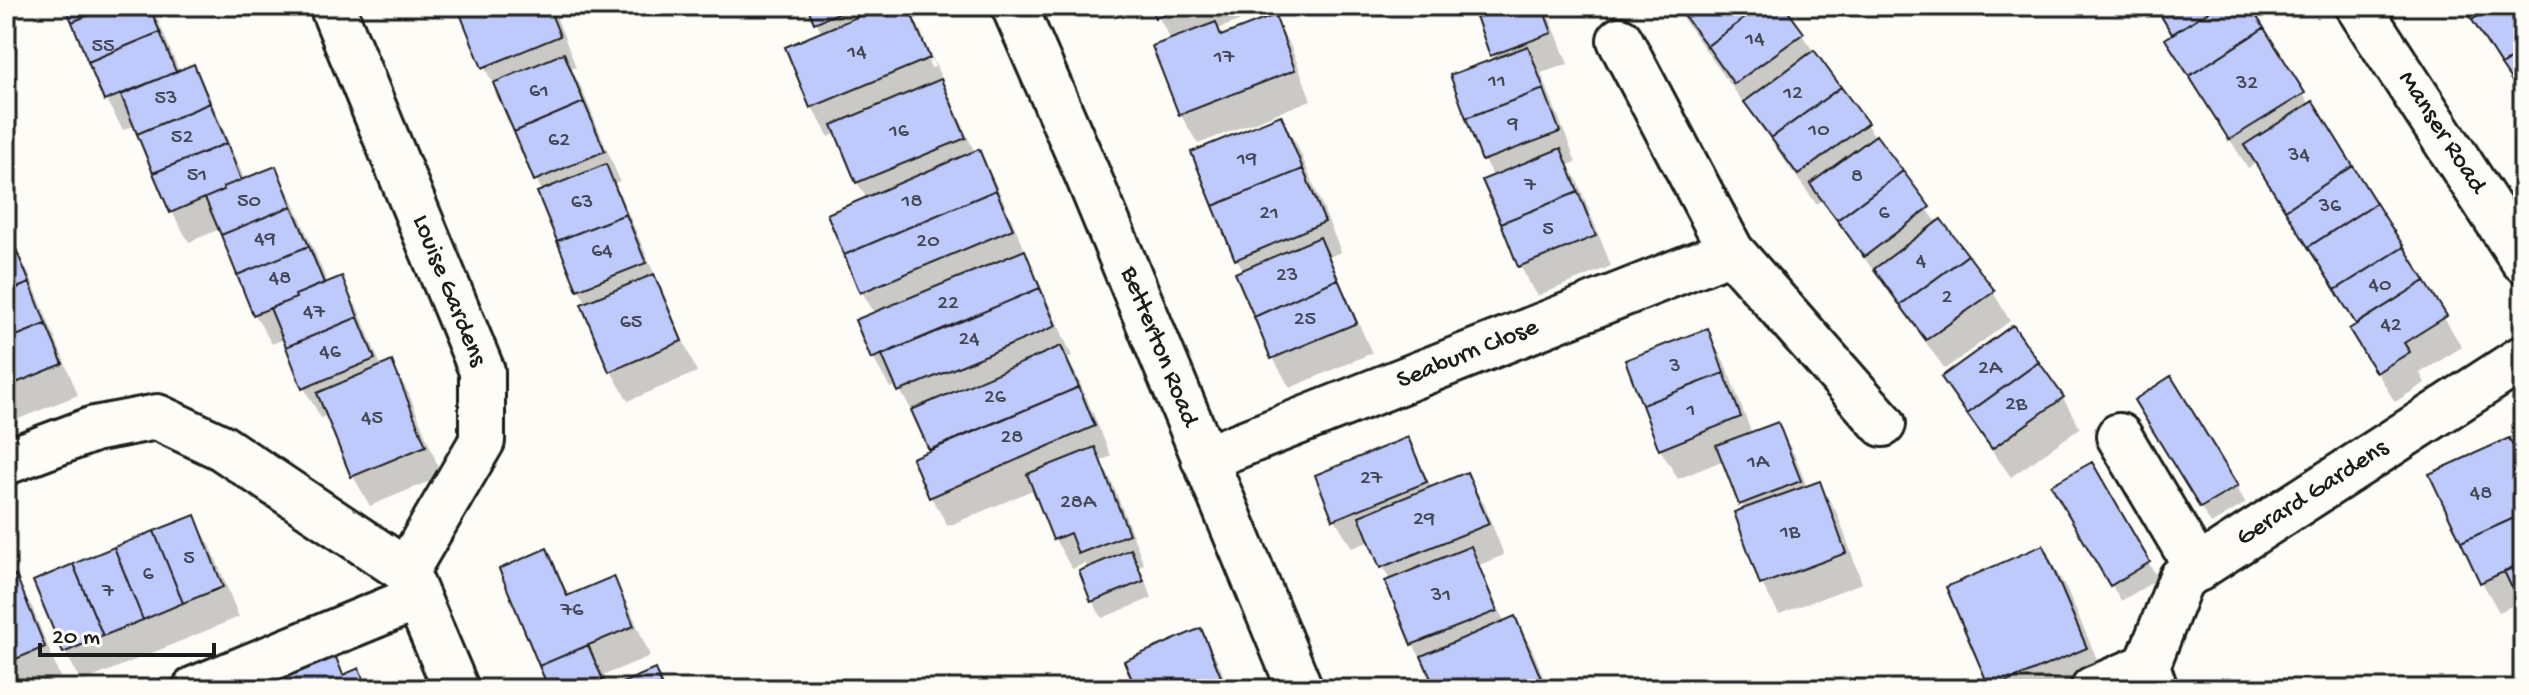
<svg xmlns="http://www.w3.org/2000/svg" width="2529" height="695" viewBox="0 0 2529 695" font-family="'Gochi Hand',sans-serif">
  <rect width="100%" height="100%" fill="#fdfcf7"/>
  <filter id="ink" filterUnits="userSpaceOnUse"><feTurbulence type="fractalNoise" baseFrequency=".0125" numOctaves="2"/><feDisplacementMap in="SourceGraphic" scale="16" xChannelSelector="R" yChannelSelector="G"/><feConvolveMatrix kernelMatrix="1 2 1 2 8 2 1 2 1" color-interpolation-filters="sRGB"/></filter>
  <g filter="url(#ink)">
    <path fill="#0003" fill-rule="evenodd" d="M68 6H152L180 73 193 67 210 97 245 181 275 168 292 198 328 284 341 279 358 309 382 368 392 364 409 394 442 476 370 506 353 476 328 415 321 418 304 388 284 339 272 344 255 315 220 229 189 242 172 212 136 125 123 130 106 100Z
      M461 6H552L576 67 571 69 580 85 620 181 615 183 697 372 628 401 611 371 587 304 579 290 540 193 542 192 501 97 484 67Z
      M809 6H936L938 10 915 19 975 153 978 152 995 182 1072 356 1066 358 1078 378 1111 456 1101 461 1111 480 1144 564 1139 566 1152 598 1102 618 1093 602 1081 572 1089 569 1085 563 1072 569 1055 539 1035 489 948 526 931 497 932 452 918 421 897 385 890 388 873 358 875 314 862 292 867 199 857 182 837 133 829 137 812 107 822 34ZM915 28H920L935 67 931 68Z
      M1153 6H1277L1218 29 1223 37 1274 18 1291 47 1311 100 1198 144 1180 114 1171 41Z
      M1499 6H1543L1552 23 1568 64 1541 73 1576 162 1568 165 1577 180 1611 266 1537 296 1520 266 1494 177 1484 161 1453 76 1495 60 1492 55Z
      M1674 6H1781L1938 224 1993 292 2010 321 1945 369 1822 200 1816 204Z
      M2155 6H2248L2310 105 2312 104 2462 347 2420 373 2425 383 2395 402 2369 359 2357 325 2256 163 2248 168 2185 69 2174 36Z
      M1281 117 1298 147 1341 252 1329 257 1372 353 1290 388 1273 358 1238 274 1244 271 1237 259Z
      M12 244 29 274 78 395 6 424V245Z
      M1707 331 1724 361 1752 434 1777 424 1794 454 1807 487 1819 483 1837 513 1862 583 1779 614 1762 584 1745 511 1724 460 1678 479 1660 449Z
      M1943 378 2063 398 2080 428 2011 477 1961 408Z
      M2136 400 2236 487 2246 503 2211 524Z
      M1408 440 1432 488 1466 474 1484 504 1504 555 1479 565 1505 623 1515 619 1532 649 1548 689H1438L1413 644 1388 582 1390 581 1371 541 1352 548 1335 519Z
      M2509 440 2523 465V607L2520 602 2499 612 2482 582Z
      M2091 465 2158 579 2121 601 2054 486Z
      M194 517 211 547 239 617 82 682 65 652Z
      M2043 547 2068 592 2110 689H1992L1949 588Z
      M546 551 570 597 613 579 630 609 650 656 604 675 610 689H551Z
      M15 578 32 607 60 677 31 689H6V581Z
      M1200 631 1217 660 1229 689H1138Z
      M334 657 345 676 358 671 369 689H257Z"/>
    <path fill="#becafb" stroke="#1c1c1c" stroke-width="2" d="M65 6H110L72 22Z
      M110 6H149L160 32 88 62 72 22Z
      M457 6H548L560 36 482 68Z
      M807 6H856L814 23Z
      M883 6H908L930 58 810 108 785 47Z
      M1150 6H1186L1155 18Z
      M1493 6H1542L1552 33 1490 56 1475 13Z
      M1683 6H1761L1707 46 1679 9Z
      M1761 6H1784L1804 33 1734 84 1707 46Z
      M2155 6H2217L2172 34Z
      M2217 6H2250L2264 28 2189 76 2165 39Z
      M2462 6H2493L2472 20Z
      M2493 6H2523V50L2501 65 2472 20Z
      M1275 15 1295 70 1179 115 1152 46 1216 22 1221 36Z
      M2264 28 2305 93 2229 140 2189 76Z
      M160 32 176 72 104 101 88 62Z
      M1528 46 1544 89 1466 118 1450 75Z
      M1814 50 1841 87 1771 138 1744 102Z
      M2523 50V97L2501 65Z
      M564 53 584 102 514 132 493 83Z
      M194 64 210 103 137 134 121 95Z
      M941 79 966 138 856 183 832 125Z
      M1841 87 1868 123 1798 175 1771 138Z
      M1544 89 1560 132 1482 161 1466 118Z
      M2313 101 2353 166 2285 210 2244 145Z
      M584 102 605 151 534 181 514 132Z
      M210 103 227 143 153 173 137 134Z
      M1281 115 1303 169 1213 206 1191 152Z
      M1876 135 1903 171 1837 220 1810 184Z
      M227 143 241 180 223 187 224 190 170 213 153 173Z
      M1561 148 1578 192 1501 223 1482 180Z
      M979 149 996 190 844 255 827 214Z
      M606 164 626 214 557 241 537 192Z
      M276 166 292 206 221 235 205 198 224 190 223 187Z
      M2353 166 2376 203 2308 247 2285 210Z
      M1303 169 1325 222 1235 260 1213 206Z
      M1903 171 1930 207 1864 257 1837 220Z
      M996 190 1013 229 860 293 844 255Z
      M1578 192 1596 236 1518 267 1501 223Z
      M2376 203 2404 247 2335 290 2308 247Z
      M292 206 309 246 237 275 221 235Z
      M626 214 646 263 577 290 557 241Z
      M1941 219 1968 255 1900 305 1874 269Z
      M1320 237 1338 279 1254 317 1235 273Z
      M13 242 30 283 6 292V244Z
      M309 246 324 283 295 295 296 298 253 315 237 275Z
      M2404 247 2425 281 2356 324 2335 290Z
      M1025 250 1040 288 871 359 855 320Z
      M1968 255 1995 291 1926 340 1900 305Z
      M654 274 682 341 609 372 581 304Z
      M342 276 358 317 286 347 270 308 296 298 295 295Z
      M1338 279 1357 323 1271 359 1254 317Z
      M2425 281 2447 316 2404 343 2410 352 2376 373 2349 329Z
      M30 283 46 324 6 340V292Z
      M1040 288 1056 326 898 392 882 355Z
      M358 317 375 359 302 389 286 347Z
      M46 324 63 364 6 387V340Z
      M2013 325 2039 362 1967 414 1941 377Z
      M1708 328 1724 373 1642 405 1625 360Z
      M1061 346 1079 387 929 450 911 410Z
      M392 361 426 446 351 477 317 393Z
      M2039 362 2064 397 1992 449 1967 414Z
      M1724 373 1741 417 1659 450 1642 405Z
      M2171 376 2238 486 2200 508 2134 400Z
      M1079 387 1095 426 929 498 912 458Z
      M1778 422 1801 481 1739 505 1716 445Z
      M1408 437 1427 482 1333 520 1315 475Z
      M2509 438 2523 467V514L2461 542 2429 474Z
      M1095 447 1129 534 1078 554 1070 533 1053 540 1027 474Z
      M2092 462 2150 562 2110 586 2051 485Z
      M1467 472 1489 524 1380 568 1359 516Z
      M1820 481 1846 553 1760 585 1734 512Z
      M2523 514V563L2480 583 2461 542Z
      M195 515 223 587 183 603 154 531Z
      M154 531 183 603 143 620 114 547Z
      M2043 545 2087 648 1990 689 1946 587Z
      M1471 546 1497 611 1411 645 1385 581Z
      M114 547 143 620 103 636 73 564Z
      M547 548 567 596 614 576 634 626 539 666 499 569Z
      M1131 549 1144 581 1091 602 1079 571Z
      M2523 563V612L2504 571Z
      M73 564 103 636 63 653 33 581Z
      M16 575 45 647 6 663V579Z
      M1515 616 1543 683 1529 689H1445L1442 683 1434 686 1421 656Z
      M1201 628 1226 689H1136L1124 661Z
      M588 645 607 689H549L539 666Z
      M335 655 343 675 359 668 367 688 252 689Z
      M655 669 663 689H608Z"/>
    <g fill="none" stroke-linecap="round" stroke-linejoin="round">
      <defs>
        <path id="minor" d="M332 6 482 371V441L406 571
          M1014 6 1088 176 1300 689
          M2358 6 2523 260
          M1620 40 1731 251
          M2119 436 2198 569
          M1204 459 1731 251 1883 424
          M6 462 94 429 157 417 221 447 406 571 456 689
          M195 689 417 598
          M2093 689 2147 666
          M2155 689 2147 666 2181 579 2523 358"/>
      </defs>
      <use href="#minor" stroke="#1c1c1c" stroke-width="50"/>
      <use href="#minor" stroke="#fdfcf7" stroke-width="44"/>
    </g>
  </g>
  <g text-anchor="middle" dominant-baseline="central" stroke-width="6" stroke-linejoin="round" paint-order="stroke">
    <g font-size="22" fill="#444854">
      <text x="1755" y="40">14</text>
      <text x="103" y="47">55</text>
      <text x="857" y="53">14</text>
      <text x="1224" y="58">17</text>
      <text x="1497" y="82">11</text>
      <text x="2247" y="84">32</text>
      <text x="539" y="92">61</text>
      <text x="1793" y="94">12</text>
      <text x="166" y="99">53</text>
      <text x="1513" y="125">9</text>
      <text x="1819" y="131">10</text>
      <text x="899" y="132">16</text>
      <text x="182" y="138">52</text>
      <text x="559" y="141">62</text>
      <text x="2299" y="156">34</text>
      <text x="1247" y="160">19</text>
      <text x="197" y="176">51</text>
      <text x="1857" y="177">8</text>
      <text x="1530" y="186">7</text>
      <text x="249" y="202">50</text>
      <text x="912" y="202">18</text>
      <text x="582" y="203">63</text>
      <text x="2330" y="207">36</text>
      <text x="1269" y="214">21</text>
      <text x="1884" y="214">6</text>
      <text x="1548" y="230">5</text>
      <text x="265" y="240">49</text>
      <text x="928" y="242">20</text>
      <text x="602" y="252">64</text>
      <text x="1921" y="262">4</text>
      <text x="1287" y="276">23</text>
      <text x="280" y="279">48</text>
      <text x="2380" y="286">40</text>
      <text x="1947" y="298">2</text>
      <text x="948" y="304">22</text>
      <text x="314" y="313">47</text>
      <text x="1305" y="320">25</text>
      <text x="631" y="323">65</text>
      <text x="2391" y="326">42</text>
      <text x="969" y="340">24</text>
      <text x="330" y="353">46</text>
      <text x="1675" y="367">3</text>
      <text x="1990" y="369">2A</text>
      <text x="995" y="398">26</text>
      <text x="2016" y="405">2B</text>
      <text x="1691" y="411">1</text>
      <text x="372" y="419">45</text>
      <text x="1012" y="438">28</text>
      <text x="1758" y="463">1A</text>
      <text x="1371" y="479">27</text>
      <text x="2481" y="494">48</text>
      <text x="1078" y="503">28A</text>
      <text x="1424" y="520">29</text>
      <text x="1790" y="533">1B</text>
      <text x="189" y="559">5</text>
      <text x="148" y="575">6</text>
      <text x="108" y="592">7</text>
      <text x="1441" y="596">31</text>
      <text x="572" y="611">76</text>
    </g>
    <g font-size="26" fill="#1c1c1c" stroke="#fdfcf7">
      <text transform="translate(2441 133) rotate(57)">Manser Road</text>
      <text transform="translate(448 291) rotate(68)">Louise Gardens</text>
      <text transform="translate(1158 347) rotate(68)">Betterton Road</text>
      <text transform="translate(1468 355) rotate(-22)">Seaburn Close</text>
      <text transform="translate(2313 494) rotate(-33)">Gerard Gardens</text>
    </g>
  </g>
  <rect width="2529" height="695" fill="none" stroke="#fdfcf7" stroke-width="32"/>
  <rect x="16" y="16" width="2497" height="663" fill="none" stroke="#1c1c1c" stroke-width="3" filter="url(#ink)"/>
  <path d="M40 643v12h174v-12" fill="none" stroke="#1c1c1c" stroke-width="4"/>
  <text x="52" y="643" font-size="24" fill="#1c1c1c" stroke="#fdfcf7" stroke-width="6" paint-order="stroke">20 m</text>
</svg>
